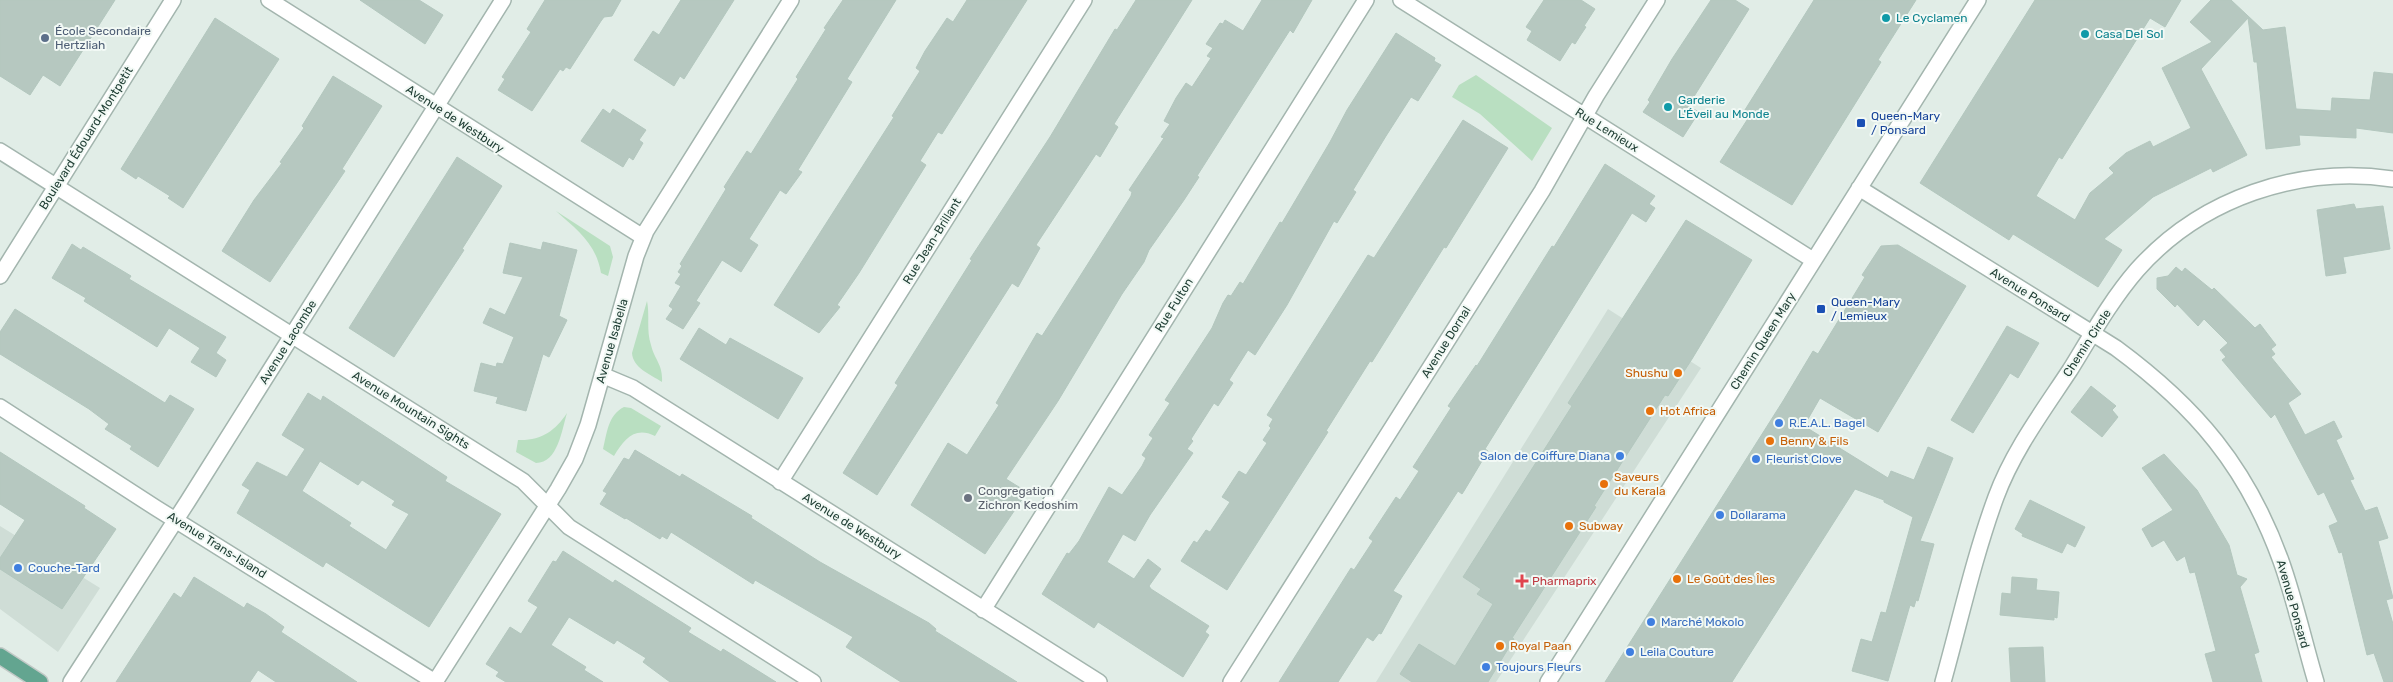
<svg xmlns="http://www.w3.org/2000/svg" width="2393" height="682" viewBox="0 0 2393 682" font-family="Rubik,sans-serif">
  <rect width="100%" height="100%" fill="#e1ede7"/>
  <path fill="#cfddd6" d="M1608 309 1701 368 1496 682H1376Z
    M0 526 100 588 58 652 0 609Z"/>
  <path fill="#b9dfc1" d="M1476 75 1552 128 1532 161 1480 114 1452 97 1459 85Z
    M556 211 610 246 613 257 608 276 601 273C596 243 577 230 556 211Z
    M647 301C650 316 646 330 651 345 655 361 663 364 662 382 650 374 633 368 632 353Z
    M624 407 631 408 661 426 655 436C635 426 624 439 614 456L603 449C607 433 608 415 624 407Z
    M567 413C562 429 558 463 536 463L516 452 518 440C541 441 555 431 567 413Z"/>
  <path fill="#b6c8c0" stroke="#b3c7be" fill-rule="evenodd" d="M0 0H115L60 86 43 75 30 95 0 76Z
    M360 0H419L443 15 425 44Z
    M545 0H621L612 16 604 17 601 21 570 69 566 67 563 71 560 69 532 111 498 90 505 79 502 77 531 32 527 29Z
    M681 0H734L684 79 680 76 674 86 634 60 653 31 659 35Z
    M843 0H896L847 79 852 82 798 170 802 172 786 194 780 190 749 239 758 245 741 272 722 260 696 301 700 303 683 329 666 319 673 309 669 306 681 286 675 283 681 274 678 272 682 266 680 264 726 189 724 187 747 151 751 154 798 79 796 77 826 29 824 28Z
    M967 0H1027L942 134 938 132 920 161 926 165 859 273 837 305 840 307 819 333 774 305 894 117 892 116 920 71 916 68 925 51 947 18 953 22Z
    M1136 0H1192L1114 124 1118 127 1100 157 1096 154 1036 245 1040 248 1018 287 1012 283 877 495 843 473 898 385 895 383 972 260 970 259 1050 137 1115 29 1117 30Z
    M1262 0H1312L1293 33 1290 30 1197 176 1199 177 1184 200 1149 250 1144 262 1122 294 1058 401 1006 479 1027 492 985 554 911 505 948 443 967 455 999 405 996 403 1037 333 1042 336 1131 196 1132 192 1129 190 1164 138 1161 137 1170 124 1164 121 1176 98 1186 83 1192 87 1211 58 1207 56 1213 48 1206 44 1220 23 1223 24 1225 20 1243 31Z
    M1544 0H1581L1595 9 1584 26 1586 27 1580 36 1575 44 1572 42 1560 61 1527 40 1532 31 1526 27Z
    M1711 0H1735L1749 9 1688 106 1699 112 1683 137 1643 112 1650 102 1648 100 1672 59Z
    M1814 0H1916L1878 60 1881 62 1792 205 1720 162 1749 117 1743 113Z
    M2035 0H2181L2165 27 2150 18 2062 159 2059 157 2036 196 2075 220 2090 193 2114 173 2109 168 2126 153 2150 141 2153 147 2191 128 2162 68 2212 42 2190 22 2211 0H2231L2263 30 2285 27 2296 109 2331 111 2332 98 2370 100 2374 72 2393 74V133L2356 128V138L2299 135 2300 145 2266 149 2257 62H2254L2248 18 2201 69 2247 155 2213 172 2211 168 2153 197 2104 239 2122 250 2098 287 2013 234 2009 240 1920 183Z
    M215 18 279 59 183 208 168 198 170 196 138 176 136 179 121 169Z
    M1396 33 1435 58 1434 61 1441 65 1418 101 1411 97 1386 136 1353 190 1356 192 1337 223 1334 221 1287 305 1255 355 1248 350 1229 380 1233 383 1218 406 1214 403 1191 439 1193 441 1187 449 1193 453 1150 515 1135 541 1123 534 1107 562 1134 579 1148 559 1161 569 1149 586 1151 589 1209 626 1205 632 1209 635 1183 677 1098 622 1094 628 1042 594 1067 553 1069 554 1079 541 1109 487 1122 495 1142 466 1146 458 1142 455 1153 438 1149 435 1170 403 1165 400 1212 328 1223 303 1228 295 1231 296 1240 282 1243 284 1280 222 1282 223 1330 142 1347 110Z
    M333 76 382 106 342 169 345 171 270 282 222 251 254 200 282 163 280 162 304 128 302 126Z
    M603 109 610 114 613 109 646 130 639 140 643 143 633 160 629 157 623 167 581 141Z
    M1463 120 1508 148 1446 248 1444 247 1372 362 1370 361 1326 431 1328 432 1227 590 1181 561 1194 541 1197 543 1206 530 1210 532 1230 502 1222 497 1239 471 1246 475 1267 443 1263 440 1271 428 1269 426 1273 419 1267 415 1368 255 1374 258Z
    M457 157 502 186 462 249 464 250 394 357 349 328Z
    M1605 164 1655 196 1649 204 1655 208 1646 222 1632 213 1485 449 1488 451 1464 491 1462 494 1458 491 1393 591 1402 596 1381 634 1379 633 1373 641 1367 637 1338 682H1279L1351 568 1354 570 1373 541 1369 538 1396 497 1400 500 1419 471 1413 467 1451 408 1448 406 1476 365 1477 366 1552 246 1554 247Z
    M2354 204 2356 209 2383 206 2390 249 2343 257 2346 273 2326 276 2317 210Z
    M1686 220 1752 260 1692 359 1668 396 1665 395 1594 506 1596 507 1512 638 1514 639 1488 682H1412L1400 674 1419 644 1455 666 1493 604 1477 594 1481 589 1463 577 1572 406 1568 403Z
    M543 242 577 250 559 316 567 320 549 357 543 354 526 411 496 403 498 397 474 391 481 363 496 367 497 363 503 364 514 337 483 323 490 308 505 315 523 277 503 273 510 243 541 250Z
    M72 244 81 250 83 247 111 264 131 276 129 279 226 337 216 353 226 360 216 377 191 362 200 348 169 328 157 347 84 301 86 298 52 278Z
    M1898 245 1966 286 1878 432 1820 398 1804 426 1888 478 1891 471 1914 480 1928 447 1953 458 1920 541 1934 544 1918 601 1916 600 1914 607 1910 605 1888 681 1852 671 1861 639 1872 642 1881 612 1886 613 1913 517 1884 502V500L1855 489 1732 682H1605L1783 401 1813 351 1818 354 1865 277 1862 275 1881 246Z
    M2176 267 2182 272 2185 268 2212 290 2214 288 2255 328 2260 324 2276 345 2271 349 2275 354 2271 357 2301 394 2288 403 2305 435 2334 421 2342 437 2336 440 2354 479 2350 480 2365 511 2377 507 2388 538 2378 541 2393 598 2386 600 2393 624V682H2384L2374 653 2367 655 2342 552 2339 553 2329 526 2338 522 2324 492 2318 495 2275 414 2271 418 2222 360 2226 357 2220 350 2228 343 2204 319 2198 326 2177 304 2175 307 2157 289V278L2168 276Z
    M15 309 165 403 170 395 194 409 158 467 130 449 132 446 105 429 109 424 89 409 0 354V332Z
    M2007 326 2039 343 2018 378 2010 373 1973 433 1951 420Z
    M699 328 726 345 730 338 803 378 778 419 680 359Z
    M2091 386 2116 406 2112 410 2118 417 2102 437 2071 412Z
    M308 393 321 401 323 396 447 477 445 481 501 514 429 627 326 562 323 567 237 513 250 490 242 485 257 462 287 477 305 449 282 435ZM320 461 358 485 362 480 395 501 392 505 409 514 386 550 349 526 351 523 302 491Z
    M635 450 680 477 682 474 752 516 751 518 820 562 929 623 936 629 935 631 1017 682H901L846 647 853 637 755 580 753 584 671 532 667 539 662 536 660 539 626 518 625 519 600 504 607 493 603 491 624 458 629 460Z
    M0 452 85 506 84 508 116 529 62 609 0 569V558L25 520 0 504Z
    M2164 454 2197 490 2229 545 2237 575 2247 579 2240 587 2259 652 2254 654 2262 682H2213L2205 654 2216 651 2195 572 2190 573 2185 556 2177 561 2164 540 2152 547 2142 529 2173 510 2142 468Z
    M2030 500 2085 527 2075 547 2067 543 2062 553 2022 536 2023 534 2015 529Z
    M563 551 613 583 615 580 691 628 688 632 721 652 723 649 776 682H670L643 662 646 658 617 640 614 644 569 617 551 645 586 667 584 670 603 682H506L496 676 499 672 486 664 510 627 521 634 538 607 528 601 553 561 556 562Z
    M194 577 241 606 244 608 247 603 266 614 284 627 281 632 357 682H276L258 670 250 682H116L174 593 181 598Z
    M2012 577 2037 579 2036 590 2059 592 2057 618 2054 617V620L2000 615 2002 593 2011 594Z
    M2043 647 2045 682H2011L2009 648Z"/>
  <g fill="none" stroke-linecap="round" stroke-linejoin="round">
    <defs>
      <path id="minor" d="M269 0 643 237
        M1401 0 1813 260
        M0 151 523 481 569 527 813 682
        M1859 188 2116 348C2196 407 2247 467 2281 561 2295 600 2304 642 2316 682
        M0 276 173 0
        M602 375 633 388 1099 682
        M0 407 156 508 435 682 558 489 575 459 588 425 636 256 646 231 791 0
        M780 482 1084 0
        M983 610 1366 0
        M71 682 188 501 503 0
        M1231 682 1542 191 1596 96 1657 0
        M1548 682 1978 0
        M1943 682C1960 621 1974 557 1996 497 2013 451 2043 411 2070 370 2091 336 2111 300 2137 270 2201 198 2299 165 2393 179"/>
      <path id="major" d="M0 656 40 682"/>
    </defs>
    <use href="#minor" stroke="#a3b5ae" stroke-width="18"/>
    <use href="#major" stroke="#c1c9c6" stroke-width="18"/>
    <use href="#minor" stroke="#fff" stroke-width="15"/>
    <use href="#major" stroke="#63a590" stroke-width="15"/>
  </g>
  <g fill="#0f9aa8" stroke="#f2f9f5" stroke-width="2">
    <circle cx="1886" cy="18" r="5"/>
    <circle cx="2085" cy="34" r="5"/>
    <circle cx="1668" cy="107" r="5"/>
  </g>
  <circle fill="#5c6f8a" stroke="#f2f9f5" stroke-width="2" cx="45" cy="38" r="5"/>
  <g fill="#1a4fb4" stroke="#f2f9f5" stroke-width="2">
    <rect x="1856" y="118" width="10" height="10" rx="2.5"/>
    <rect x="1816" y="304" width="10" height="10" rx="2.5"/>
  </g>
  <g fill="#e8710a" stroke="#f2f9f5" stroke-width="2">
    <circle cx="1678" cy="373" r="5"/>
    <circle cx="1650" cy="411" r="5"/>
    <circle cx="1770" cy="441" r="5"/>
    <circle cx="1604" cy="484" r="5"/>
    <circle cx="1569" cy="526" r="5"/>
    <circle cx="1677" cy="579" r="5"/>
    <circle cx="1500" cy="646" r="5"/>
  </g>
  <g fill="#3f7fe0" stroke="#f2f9f5" stroke-width="2">
    <circle cx="1779" cy="423" r="5"/>
    <circle cx="1620" cy="456" r="5"/>
    <circle cx="1756" cy="459" r="5"/>
    <circle cx="1720" cy="515" r="5"/>
    <circle cx="18" cy="568" r="5"/>
    <circle cx="1651" cy="622" r="5"/>
    <circle cx="1630" cy="652" r="5"/>
    <circle cx="1486" cy="667" r="5"/>
  </g>
  <circle fill="#6b7280" stroke="#f2f9f5" stroke-width="2" cx="968" cy="498" r="5"/>
  <path fill="#e0444e" stroke="#f2f9f5" stroke-width="2" d="M1519.5 573.5h5v5h5v5h-5v5h-5v-5h-5v-5h5z"/>
  <g text-anchor="middle" dominant-baseline="central" stroke-width="4" stroke-linejoin="round" paint-order="stroke">
    <g font-size="12" fill="#0d838f" stroke="#f2f9f5" text-anchor="start">
      <text x="1896" y="18">Le Cyclamen</text>
      <text x="2095" y="34">Casa Del Sol</text>
      <text x="1678" y="100">Garderie<tspan x="1678" dy="14">L'Éveil au Monde</tspan></text>
    </g>
    <g font-size="12" fill="#4e5e75" stroke="#f2f9f5" text-anchor="start">
      <text x="55" y="31">École Secondaire<tspan x="55" dy="14">Hertzliah</tspan></text>
    </g>
    <g font-size="12" fill="#164399" stroke="#f2f9f5" text-anchor="start">
      <text x="1871" y="116">Queen-Mary<tspan x="1871" dy="14">/ Ponsard</tspan></text>
      <text x="1831" y="302">Queen-Mary<tspan x="1831" dy="14">/ Lemieux</tspan></text>
    </g>
    <g font-size="12" fill="#203f35" stroke="#f2f9f5">
      <text transform="translate(455 119) rotate(33)">Avenue de Westbury</text>
      <text transform="translate(1607 130) rotate(32)">Rue Lemieux</text>
      <text transform="translate(86 138) rotate(-58)">Boulevard Édouard-Montpetit</text>
      <text transform="translate(932 241) rotate(-58)">Rue Jean-Brillant</text>
      <text transform="translate(2030 295) rotate(32)">Avenue Ponsard</text>
      <text transform="translate(1174 305) rotate(-58)">Rue Fulton</text>
      <text transform="translate(612 341) rotate(-74)">Avenue Isabella</text>
      <text transform="translate(1763 341) rotate(-58)">Chemin Queen Mary</text>
      <text transform="translate(288 342) rotate(-58)">Avenue Lacombe</text>
      <text transform="translate(1446 342) rotate(-58)">Avenue Dornal</text>
      <text transform="translate(2087 343) rotate(-57)">Chemin Circle</text>
      <text transform="translate(411 410) rotate(32)">Avenue Mountain Sights</text>
      <text transform="translate(852 526) rotate(32)">Avenue de Westbury</text>
      <text transform="translate(217 545) rotate(32)">Avenue Trans-Island</text>
      <text transform="translate(2293 604) rotate(74)">Avenue Ponsard</text>
    </g>
    <g font-size="12" fill="#c56008" stroke="#f2f9f5" text-anchor="start">
      <text x="1668" y="373" text-anchor="end">Shushu</text>
      <text x="1660" y="411">Hot Africa</text>
      <text x="1780" y="441">Benny &amp; Fils</text>
      <text x="1614" y="477">Saveurs<tspan x="1614" dy="14">du Kerala</tspan></text>
      <text x="1579" y="526">Subway</text>
      <text x="1687" y="579">Le Goût des Îles</text>
      <text x="1510" y="646">Royal Paan</text>
    </g>
    <g font-size="12" fill="#366cbe" stroke="#f2f9f5" text-anchor="start">
      <text x="1789" y="423">R.E.A.L. Bagel</text>
      <text x="1610" y="456" text-anchor="end">Salon de Coiffure Diana</text>
      <text x="1766" y="459">Fleurist Clove</text>
      <text x="1730" y="515">Dollarama</text>
      <text x="28" y="568">Couche-Tard</text>
      <text x="1661" y="622">Marché Mokolo</text>
      <text x="1640" y="652">Leila Couture</text>
      <text x="1496" y="667">Toujours Fleurs</text>
    </g>
    <g font-size="12" fill="#5b616d" stroke="#f2f9f5" text-anchor="start">
      <text x="978" y="491">Congregation<tspan x="978" dy="14">Zichron Kedoshim</tspan></text>
    </g>
    <g font-size="12" fill="#be3a42" stroke="#f2f9f5" text-anchor="start">
      <text x="1532" y="581">Pharmaprix</text>
    </g>
  </g>
</svg>
